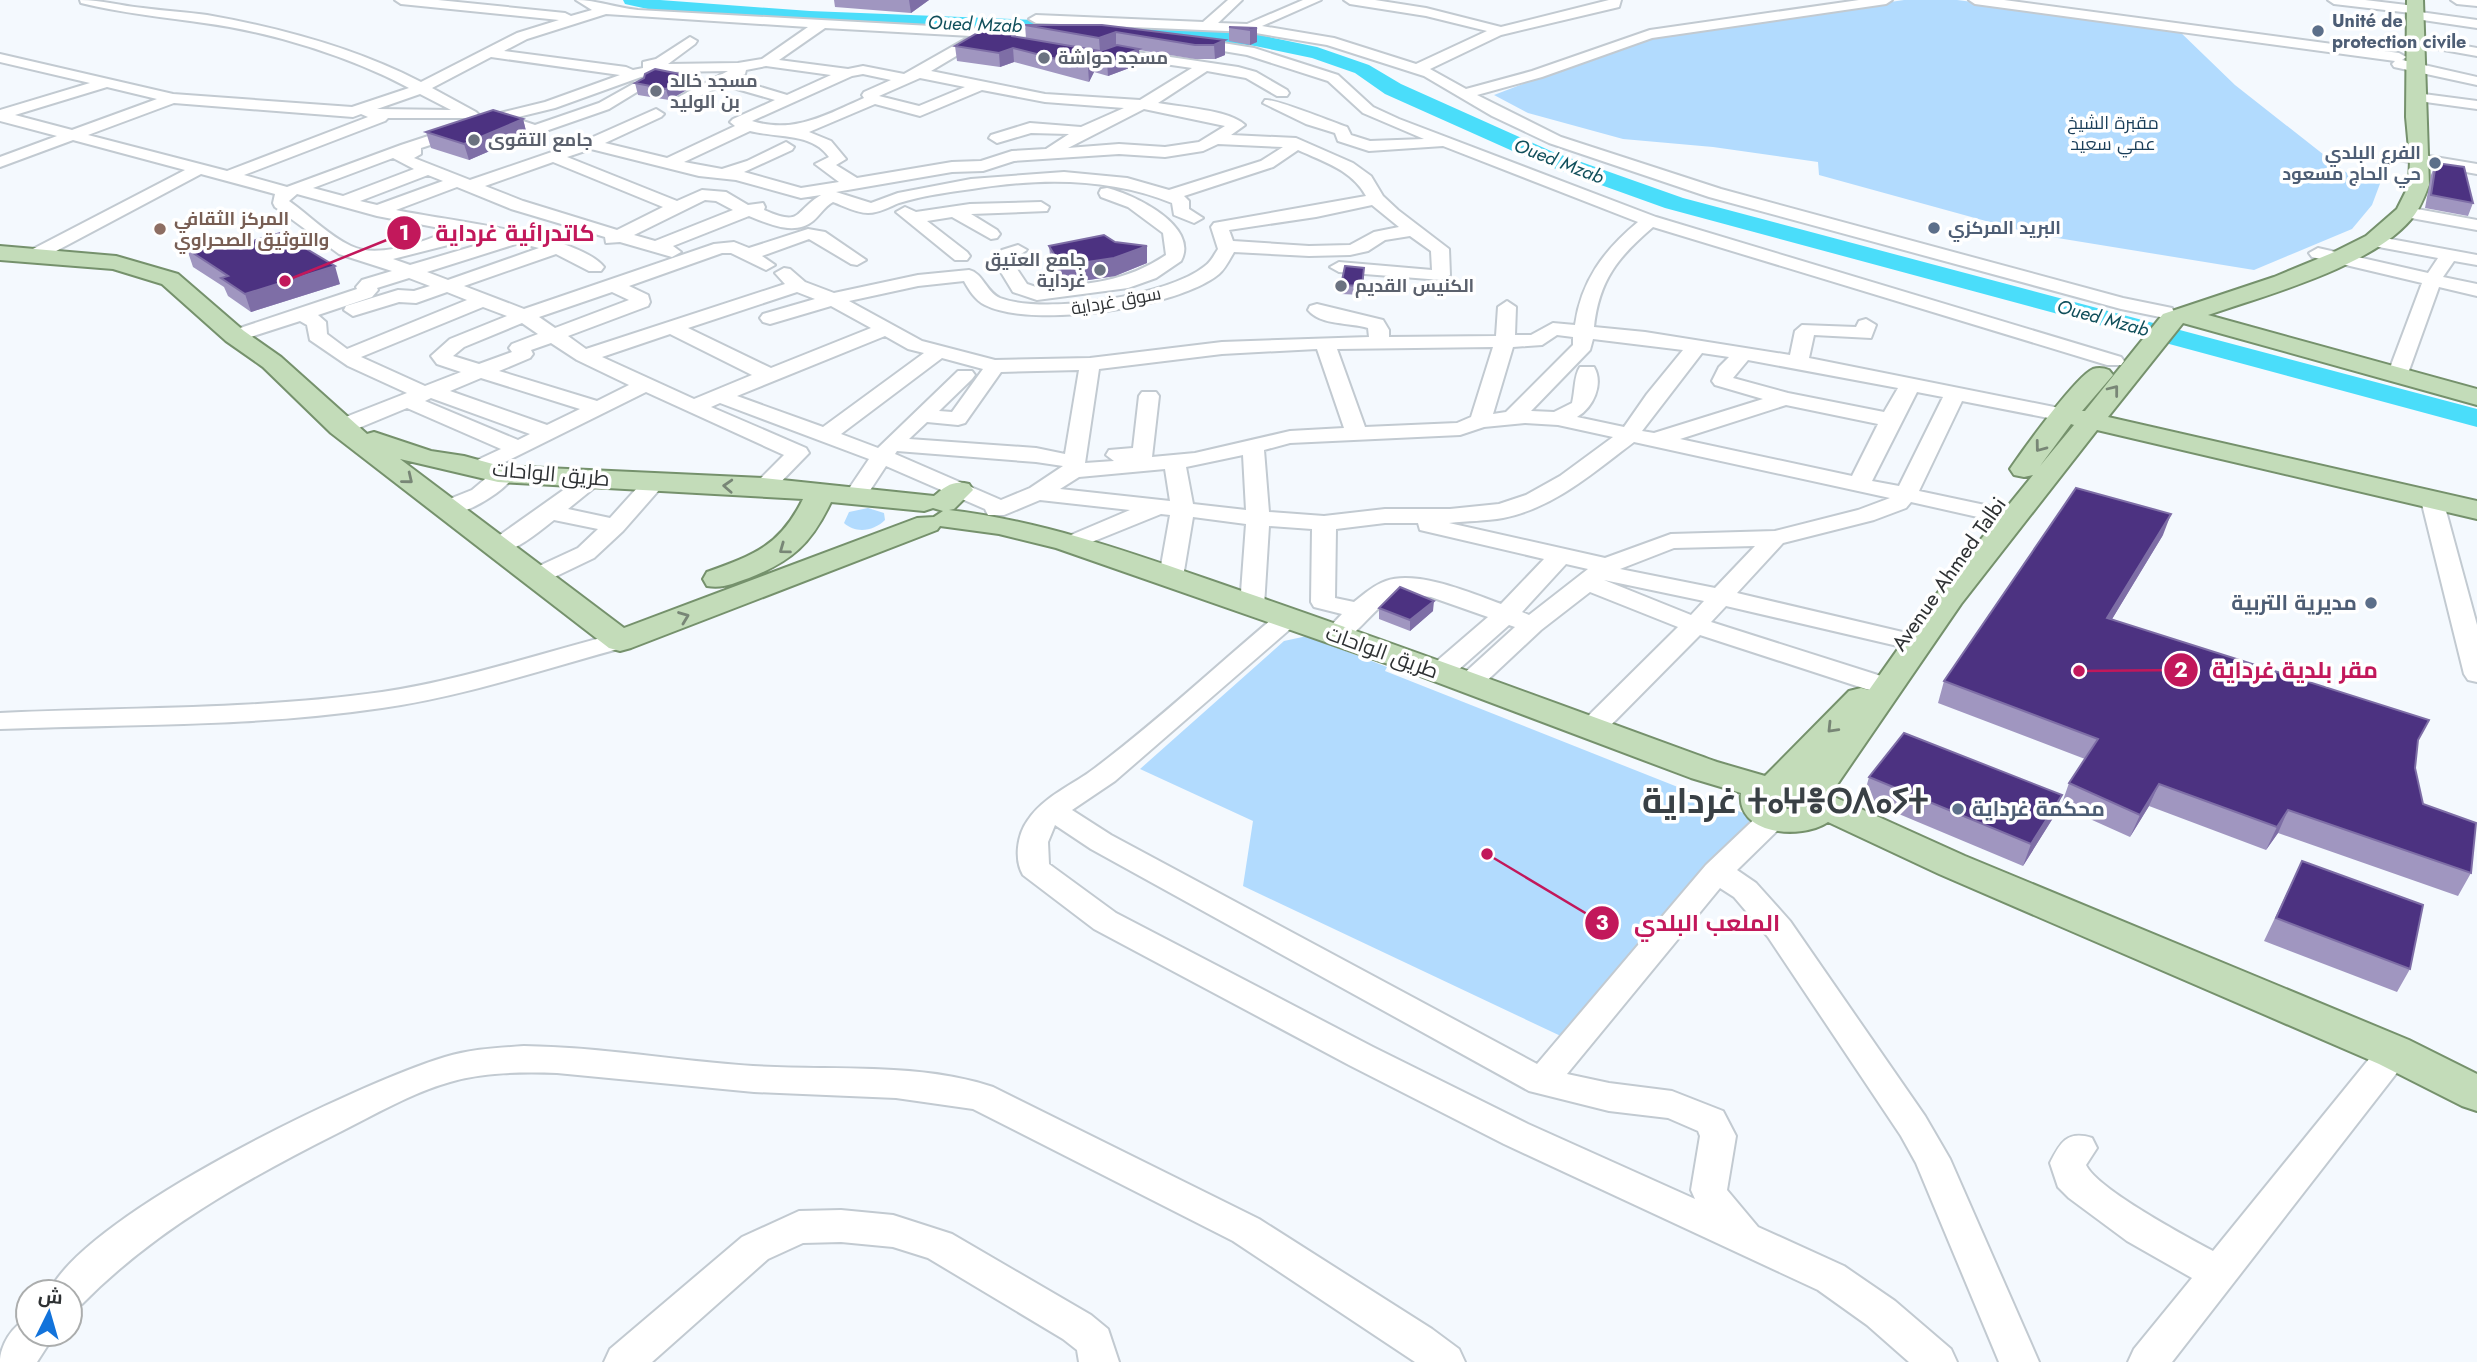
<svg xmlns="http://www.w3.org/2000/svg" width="2477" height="1362" viewBox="0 0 2477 1362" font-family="Jost,Cairo,'Noto Sans Tifinagh',sans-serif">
  <rect width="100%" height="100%" fill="#f4f9fe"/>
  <path fill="#b2dbfe" d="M1904 0H1957L2176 28 2235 85 2347 173 2381 181 2372 205 2352 229 2254 270 2033 234 1819 175 1818 162 1713 147 1623 139 1528 113 1494 95 1644 38Z
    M868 508 884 513 885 520C874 531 856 534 844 523L849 512Z
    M1307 636 1387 667 1385 671 1756 818 1565 1038 1243 886 1253 821 1140 769 1284 641Z"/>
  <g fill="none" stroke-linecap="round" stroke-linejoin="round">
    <path fill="#4addfa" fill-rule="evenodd" d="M623 0H660L810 11 1189 26 1255 34 1317 47 1369 65 1401 84 1553 152 1683 198 2477 409V427L1665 208 1537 162 1385 94 1355 73 1312 58 1255 46 1189 38 810 23 666 13 625 4Z"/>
    <defs>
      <path id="minor" d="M80 0C102 0 121 6 143 8 164 11 186 12 207 15 280 28 355 48 421 82L517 33 559 20 401 4 395 0H438L565 13 571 16 592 10 576 0C597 0 616 8 638 10L986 29H1059L1066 33 1064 36 988 37 931 71 1045 94 1140 100 1192 68 1116 57 1109 61 1102 57 1104 51 1116 49 1238 67 1256 72 1287 90 1289 93 1287 96H1277L1246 78 1207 71 1158 103C1180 107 1230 110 1245 125L1231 135 1296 138 1353 163 1371 176 1383 196 1398 210 1449 249 1450 275 1441 280 1339 272 1330 267 1339 262 1432 270 1431 251 1410 236 1385 240 1368 251 1350 255 1309 256 1234 252C1230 259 1225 269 1219 274 1178 308 1033 329 985 305 975 300 969 290 964 281L918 286 849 301 922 341 995 360 1090 358 1222 342 1369 337 1368 328C1350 322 1321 326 1308 310L1310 306 1317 304 1383 320 1389 330V337L1496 336 1498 307 1507 301 1516 307 1515 335H1531L1553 323 1575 325C1581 281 1604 250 1638 222L1443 146 1369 151 1338 141 1335 133 1306 124 1263 103 1265 100C1274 98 1332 122 1347 127L1351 135 1370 141 1424 139 1363 113 1328 81 1247 55 1187 45V39L1192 38 1254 48 1338 75 1373 107 1399 119 1656 217 2121 357 2124 361 2121 365H2107L1653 227C1618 257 1599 280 1594 327L1645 332 1790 355 1795 331 1802 325 1856 327 1859 321 1866 319 1876 325 1871 338 1814 335 1809 358 2064 409 2071 411 2075 415 2071 419 2064 421 1962 401 1919 491 1999 508 2002 513 1999 518 1991 520 1911 502 1906 508 1874 520 1783 543 1737 593 1911 634 1915 639 1911 644 1902 647 1726 606 1711 622 1884 677 1888 683 1884 689 1875 691 1866 689 1700 635 1602 734 1592 736 1582 734 1578 728 1582 722 1678 627 1590 592 1541 630 1478 689 1469 691 1460 689 1456 683 1460 677 1515 627 1509 625 1449 678 1440 680 1431 678 1427 672 1431 666 1488 617 1431 597 1399 593C1377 604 1360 632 1343 641 1337 643 1332 642 1326 640L1322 635 1342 614 1314 607 1311 602 1312 529 1269 526 1264 606 1261 611 1252 613 1243 611 1240 606 1246 524 1193 517 1183 577 1180 582 1171 584 1162 582 1159 577 1170 515 1161 514 1072 550 1064 548 1060 543 1064 538 1130 510 1040 500 1004 515H988L985 509 886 466 863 501H847L844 496 869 459 720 403 711 407 806 448 809 453 771 492H755L752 487 784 455 646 392 479 475 471 473 468 468 471 463 501 449 407 408 349 432H333L330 427 333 422 407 393 348 366 310 340 307 325 300 321 235 342 225 336 228 332 357 289 356 287 362 280 392 271 339 254 275 207 273 203 275 194 201 174 43 258H31L28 254 31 250 185 170 73 140 0 167V157L57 136 0 121V110L90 83 0 62V54L173 94 352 107 409 88C349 56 271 32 204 23 162 17 122 13 81 3ZM606 14 808 27 762 59 738 63 668 64 695 44 697 41 690 37 656 59 643 62V68L633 70 626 67 504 51 527 39ZM825 28 971 36 904 74 863 66 848 69 779 60ZM491 57 620 75 545 102 492 115 401 145 287 187 244 175 385 121 388 118H476L479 115 476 112 432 88ZM766 66 831 75 787 95 734 79 745 74 746 70ZM728 71 671 101 678 105 683 104 723 85 775 100 733 119 730 122 735 126 667 158 605 143 661 117 664 114 656 109 584 141 470 180 414 158 421 154V148L497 123 535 135 540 133 609 109 645 87 643 84H633L599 103 535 125 514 118 555 108 641 77 666 72ZM863 74 891 80 864 92 862 95 864 98C826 115 794 134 752 121L852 76ZM920 78 965 87 919 106 879 96ZM107 87 157 99 72 130 15 115ZM982 90 1045 102 1124 108 1081 127 1030 123 991 135 989 138 997 143 1031 133 1069 134 1046 149 1012 151 981 161 952 162 857 178 836 165 846 159 831 141 809 132 875 104 920 116ZM420 94 451 110 377 109ZM174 103 353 117 361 114 368 117 227 171 88 135ZM1144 109 1225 126 1199 142 1165 147 1119 144 1068 148ZM750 131C776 138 812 132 829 157L815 164 839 182 801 188 744 172 792 150 794 147 786 142 747 161 722 169 684 162ZM1218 144 1283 147 1261 161 1169 190 1127 178 1064 172 971 179 898 193 871 203 836 192 952 172 983 171 1014 161 1119 154 1165 157 1203 151ZM591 149 699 176 736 180 801 198 821 195C793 212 803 227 764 210L765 207 763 203 748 205 726 192 702 190 677 201 567 157ZM1298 150C1324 162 1352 170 1366 196L1214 223 1211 227 1218 249C1214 255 1211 262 1205 266 1169 296 1044 315 1000 298 986 292 983 273 969 270L918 275 834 293 805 282 790 269 784 268 775 273 785 284 586 349 568 336 648 306 650 302 648 295 629 286 722 253H731L766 270 775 265 762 256 809 239 851 264 857 265 866 260 825 232 808 229 749 248 734 242 714 244 524 309 464 286 556 254 589 271H601L604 267C577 233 441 220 396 210L457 187 511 209 605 237 606 243 620 242 672 257 681 252 673 246 749 216C768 224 795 236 813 221 820 215 824 207 833 202 844 206 856 213 868 213 879 213 889 207 899 203 922 196 948 192 972 189 1039 178 1109 177 1172 203L1174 215 1194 223 1203 218 1189 209V201L1184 196 1273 167ZM393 158 414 169 343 196 313 188ZM553 162 663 207 617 230 523 201 485 186ZM428 175 443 181 377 205 360 201ZM297 194 377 216 450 230C425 242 377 259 351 246 329 236 309 215 289 201ZM705 200 716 201 733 210 655 241 634 235ZM1372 205 1399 227 1374 232 1350 245 1309 246 1233 241 1229 230 1316 217ZM471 234 498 239 410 265 393 259 448 245ZM519 243 539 248 448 280 427 272ZM409 278 430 286 414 291 398 290 346 306 344 310 353 316 399 302 416 303 447 292 467 300 347 349 327 334 326 322 318 315 372 297 378 290 377 288ZM612 292 629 300 555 328 539 317ZM797 292 815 299 763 314 760 318 763 322 770 324 831 306 871 328 771 368 688 328ZM483 307 507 316 450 339 431 356 437 364 461 372 425 386 361 357ZM522 323 538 334 512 344 509 348 512 352 479 364 453 356 464 347ZM670 334 752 375 694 399 602 357ZM1557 335 1573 337V345L1506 412 1493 414 1513 347 1542 345ZM885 336 908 349 924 353 823 427 737 396ZM1593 339 1683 350 1647 394 1624 427 1577 417C1593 408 1604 384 1594 367H1580C1574 375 1575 392 1572 403L1554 412 1531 411 1590 350ZM551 343 577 360 629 385 597 401 499 371 530 358 533 354 531 350ZM1493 347 1471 417 1457 423 1365 427 1337 349ZM1317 349 1344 428 1290 431 1195 453 1152 457 1159 396 1156 392H1142L1139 396 1133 448 1109 450 1106 455 1114 461 1085 463 1099 369 1222 354ZM1702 353 1729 357 1719 367 1712 381 1715 385 1763 399 1654 433 1642 431ZM942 358 983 369 952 412 939 411 972 379 975 375 972 371H958L878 448 841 434ZM1748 360 1898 388 1884 412 1788 393 1733 378ZM1079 370 1065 454 1036 448 909 439 927 422 958 425 965 423 1001 372ZM481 378 580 409 547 425 450 391ZM1917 392 1943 397 1899 486 1872 481ZM431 398 530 434 518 440 425 401ZM1786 405 1878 424 1852 476 1680 439ZM1525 423 1558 425 1613 437 1560 476 1526 495 1499 504 1450 509H1385L1324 516 1269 512 1264 450 1290 443 1460 435 1484 427ZM1634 442 1890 498 1858 510 1775 531 1671 534 1605 558 1449 523C1467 521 1486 521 1503 518 1554 508 1594 472 1634 442ZM897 451 1036 462 1063 466 1030 488 1001 500 895 454ZM1243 455 1246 510 1193 504 1186 467ZM1165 469 1170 501 1060 489 1079 477ZM1385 523H1418L1420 530 1544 559 1501 604C1471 593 1417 570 1386 581 1374 585 1364 594 1354 602L1335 598 1336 529ZM1755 546 1715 588 1620 569 1674 548ZM1566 564 1588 569 1529 615 1522 612ZM1604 580 1704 601 1691 615Z
        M1228 0H1242L1218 23 1247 24 1303 0H1321L1262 26 1334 38 1416 64 1487 31 1426 16 1350 4 1344 0H1375L1426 8 1501 27 1609 0H1621L1619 7 1501 35 1430 69 1466 89 1532 71 1650 30 1859 0H1892L1886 4 1652 38 1542 77 1477 95 1561 137 1721 189 2123 298 2172 308 2174 312 2165 318 2121 309 1709 197 1549 143 1492 116 1424 76 1327 45 1250 32 1036 23 1029 19 1036 15 1203 22Z
        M1969 0H2004L2399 53 2406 57 2402 60 2477 77V85L2394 67 2392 64 2395 61 1975 4Z
        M2328 0H2365L2415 6 2420 7V12L2477 20V28L2416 19 2411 18V13L2334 4Z
        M2451 0H2477V6L2457 4Z
        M2415 37 2477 48V56L2410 44V38Z
        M2416 93 2477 101V109L2411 100 2409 97 2411 94Z
        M2399 151 2477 164V174L2393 159 2391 156Z
        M1107 188C1133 194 1200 226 1181 261L1156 278 1128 288 1037 300 1013 292 999 269 1002 250 1018 245 1027 250 1018 256 1017 269 1027 284 1039 288C1086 285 1126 282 1166 255L1163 233 1128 207 1101 197 1099 193 1101 189Z
        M1041 202 1049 207 1047 211 971 214 997 230 1000 234 997 238 991 239 952 217 927 221 967 252 970 256 967 260H955L896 212 905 207 916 212 970 204Z
        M2406 207 2477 220V230L2400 216 2397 212 2400 208Z
        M2374 236 2477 255V265L2454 261 2443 277 2477 284V296L2439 287 2407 376 2404 380H2390L2387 376 2422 283 2312 257 2309 253 2318 248 2428 273 2438 258 2368 245 2365 241 2368 237Z
        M505 467 513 469 516 474C503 493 460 520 437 514L434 509 437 504 472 490 497 469Z
        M594 472 602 474 605 479 568 509 610 518 647 477H663L666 482 623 531 594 558 544 582 535 584 526 582 523 577 526 572 578 548 598 529 554 520C537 533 510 558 487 552L483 547 586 474Z
        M2432 493 2440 495 2443 500 2477 625V682L2468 680 2464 674 2421 500 2424 495Z
        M1288 610 1297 613 1301 618 1297 623 1115 781 1072 810 1111 835 1537 1064 1706 865 1764 810 1774 807 1784 810 1788 817 1784 824 1737 870 1756 883 1790 921 1925 1116 1950 1159 2039 1362H1999L1916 1163 1901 1136 1768 937 1734 897 1720 888 1567 1074 1609 1083 1672 1091 1723 1111 1736 1136 1727 1190 1758 1227 1844 1266 1895 1301 1951 1349 1957 1362H1909L1867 1325 1818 1290 1504 1144 1349 1065 1094 929 1023 875C1014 860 1017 835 1028 820 1044 796 1073 785 1095 768 1159 720 1218 664 1279 613ZM1055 825 1091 849 1529 1091 1609 1111 1668 1118 1698 1131 1700 1136 1691 1190 1695 1199 1528 1124 1373 1047 1116 913 1049 864 1048 842Z
        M620 633 629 636 633 641 629 646C547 668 466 696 382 708 255 727 127 724 0 729V713C127 707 256 710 382 692 463 680 541 653 620 633Z
        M2394 1039 2406 1043 2411 1052 2406 1061 2172 1362H2128L2134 1349 2192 1278 2127 1241 2069 1198 2058 1187 2050 1163C2060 1143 2067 1130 2092 1138L2097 1148 2086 1165C2097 1189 2187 1237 2213 1251L2382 1043Z
        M524 1046C601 1047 677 1061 753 1066 833 1071 917 1062 993 1087L1259 1219 1432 1329 1459 1349 1465 1362H1415L1233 1241 973 1109 896 1098 754 1092 557 1073C521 1072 485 1072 450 1082 411 1093 374 1115 338 1133 245 1180 156 1229 82 1304L70 1308V1292H49C86 1213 359 1083 445 1057 471 1049 497 1048 524 1046Z
        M841 1210 893 1215 952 1234 1091 1315 1108 1329 1119 1362H1079L1077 1350 1063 1339 928 1258 893 1247 841 1242 803 1243 768 1259 652 1362H604L610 1349 742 1237 799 1211Z
        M28 1319V1334H55L37 1362H0C0 1346 12 1325 28 1319Z"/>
      <path id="major" d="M2407 0H2423L2429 185C2425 195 2421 206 2415 214 2379 265 2266 295 2208 315L2477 389V405L2183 323 2108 417 2477 501V519L2097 430 1961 604 1830 795 1965 856 2409 1040 2477 1074V1111L2462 1106 2379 1064 1939 874 1828 822C1801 840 1736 835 1741 793L1691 778 1391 665 1056 548 999 534 940 526 937 530 631 648 620 651 609 648 331 433 263 367 226 341 162 284 113 269 0 260V246L116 256 178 274 244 331 281 357 367 434 374 432 431 451 464 456 500 466 763 478 934 496C946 486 953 480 969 484L973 490 954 509 949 510C1057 523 1156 562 1259 597 1412 650 1564 706 1717 762L1765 776 1849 691 1861 688 1869 690 1939 591 2033 475 2024 477 2014 475 2010 469C2023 450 2076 376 2093 369 2099 367 2104 368 2109 370L2113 375 2082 411H2085L2163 314 2274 277 2332 253 2366 236 2397 209 2409 185 2410 160 2406 117ZM2071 424 2074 425 2040 466ZM400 459 498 482 803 499C780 546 754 555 707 572L703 579 707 586C723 589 734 583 749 578 792 561 811 544 831 502L924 511 933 508 943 511 934 517 917 518 624 628ZM1780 797 1794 801 1797 809H1787L1778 803Z"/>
    </defs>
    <use href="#minor" stroke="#c2cad1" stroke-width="4"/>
    <use href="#major" stroke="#75916c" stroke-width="4"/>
    <use href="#minor" fill="#fff" fill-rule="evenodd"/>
    <use href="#major" fill="#c3dcb9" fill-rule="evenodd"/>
  </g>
  <path fill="#a096c0" d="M834 0H929L911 13 835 7Z
    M1015 25 1016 37 1026 38 1025 25 1225 40V55L1215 59H1195L1139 50 1140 64 1108 76 1094 72 1089 82 1014 62 1000 67 957 61 955 46Z
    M1229 27 1257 28V42L1250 45 1229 41Z
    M690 76 692 87 669 100 638 95 635 83 644 78Z
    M523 119 527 135 469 160 431 148 426 132Z
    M2436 163 2473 203 2468 216 2425 208 2431 175Z
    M1049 246 1147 263 1115 276 1062 284 1051 264Z
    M232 247 340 284 251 312 228 296 224 287 193 267 187 249Z
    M1364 277 1361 295 1341 294V285Z
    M2163 535 2112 619 2417 742 2415 768 2423 804 2471 873 2458 896 2278 833 2266 850 2149 806 2130 837 2061 806 2069 783 2085 759 1938 703 1944 681Z
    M1379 608 1433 611 1410 631 1379 619Z
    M1869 777 2053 818 2023 866 1863 799Z
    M2302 861 2410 969 2397 992 2264 941Z"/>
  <path fill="#7e6ea6" d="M909 0H929L911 13Z
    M1015 25 1016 40 1009 44 1008 30Z
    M1257 28V42L1250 45V30Z
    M1116 32V46L1100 52 1099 38Z
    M1225 40V55L1215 59 1214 45Z
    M1013 48 1014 62 1000 67 999 53Z
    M1139 49 1140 64 1108 76 1107 61Z
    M1093 57 1094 72 1089 82 1088 67Z
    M690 76 692 87 669 100 666 89Z
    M523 119 527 135 469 160 464 144Z
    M1147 246V263L1115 276 1062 284 1061 266Z
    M335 266 340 284 251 312 245 294Z
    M2171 514 2163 535 2100 639 2107 618Z
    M1434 601 1433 611 1410 631V620Z
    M2159 784 2149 806 2130 837 2140 815Z
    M2062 795 2053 818 2023 866 2031 844Z
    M2288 810 2278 833 2266 850 2277 827Z"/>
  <path fill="#4c3281" stroke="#7e6ea6" stroke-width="2" d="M991 25H1015L1008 30 1012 36 1100 51 1117 45 1139 49 1107 61 1093 57 1088 67 1013 48 999 53 955 46Z
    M1025 25H1102L1225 40 1214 45H1195L1116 32 1099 38Z
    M1229 27 1257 28 1250 30Z
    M655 69 690 76 666 89 635 83 644 78 645 74Z
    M493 110 523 119 464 144 426 132Z
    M2436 163 2464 167 2473 203 2431 195Z
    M280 233 335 266 245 294 221 278 228 276 187 249 216 241H222L232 247Z
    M1104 235 1115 242 1147 246 1114 258 1061 266 1049 246Z
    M1345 266 1364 268 1362 286 1341 285Z
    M2076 488 2171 514 2107 618 2429 720 2418 740 2415 768 2423 804 2476 823 2471 873 2288 810 2277 827 2159 784 2140 815 2069 783 2098 739 1944 681Z
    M1400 587 1434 601 1410 620 1379 608Z
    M1904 733 2062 795 2031 844 1869 777Z
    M2302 861 2423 905 2410 969 2276 918Z"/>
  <defs><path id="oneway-chevron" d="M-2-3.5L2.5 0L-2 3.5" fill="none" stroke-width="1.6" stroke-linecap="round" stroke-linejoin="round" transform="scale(1.75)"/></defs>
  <g stroke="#788676">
    <use href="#oneway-chevron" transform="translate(2114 390) rotate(-52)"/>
    <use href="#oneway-chevron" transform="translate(2040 447) rotate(127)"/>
    <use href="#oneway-chevron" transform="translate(408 479) rotate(39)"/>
    <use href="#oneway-chevron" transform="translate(728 486) rotate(-177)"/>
    <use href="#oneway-chevron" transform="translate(784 549) rotate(144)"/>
    <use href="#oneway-chevron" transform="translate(684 617) rotate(-21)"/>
    <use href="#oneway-chevron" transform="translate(1832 728) rotate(134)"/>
  </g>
  <g fill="#5c6f8a" stroke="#fff" stroke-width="2.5">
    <circle cx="2318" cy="31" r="7"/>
    <circle cx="2435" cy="163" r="7"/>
    <circle cx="1934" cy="228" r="7"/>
    <circle cx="2371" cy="603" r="7"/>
    <circle cx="1958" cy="809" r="7"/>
  </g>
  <g fill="#6b7280" stroke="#fff" stroke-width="2.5">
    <circle cx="1044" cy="58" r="7"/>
    <circle cx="656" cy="91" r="7"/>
    <circle cx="474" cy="140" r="7"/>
    <circle cx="1100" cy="270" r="7"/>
    <circle cx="1341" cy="286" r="7"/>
  </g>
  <circle fill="#8d6e63" stroke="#fff" stroke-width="2.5" cx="160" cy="229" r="7"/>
  <g text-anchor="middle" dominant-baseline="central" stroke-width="7" stroke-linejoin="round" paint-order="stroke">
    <g font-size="18" font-weight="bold" fill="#4e5e75" stroke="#fff" text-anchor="start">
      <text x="2332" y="21">Unité de<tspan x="2332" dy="21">protection civile</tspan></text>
      <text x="2421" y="153" text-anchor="end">الفرع البلدي<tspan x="2421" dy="21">حي الحاج مسعود</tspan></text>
      <text x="1948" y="228">البريد المركزي</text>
    </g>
    <g font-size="18" font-weight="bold" fill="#5b616d" stroke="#fff" text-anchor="start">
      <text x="1058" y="58">مسجد حواشة</text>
      <text x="670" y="81">مسجد خالد<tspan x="670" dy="21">بن الوليد</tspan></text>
      <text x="488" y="140">جامع التقوى</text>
      <text x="1086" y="260" text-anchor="end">جامع العتيق<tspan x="1086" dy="21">غرداية</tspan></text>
      <text x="1355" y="286">الكنيس القديم</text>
    </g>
    <g font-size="18" fill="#1a3e59" stroke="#fff">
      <text x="2113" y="123">مقبرة الشيخ<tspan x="2113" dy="21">عمي سعيد</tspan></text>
    </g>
    <g font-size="18" font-weight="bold" fill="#785e54" stroke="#fff" text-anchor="start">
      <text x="174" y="219">المركز الثقافي<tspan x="174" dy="21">والتوثيق الصحراوي</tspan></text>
    </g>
    <g font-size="18" fill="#2e3133" stroke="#fff">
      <text transform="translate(1116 301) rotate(-10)">سوق غرداية</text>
    </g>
    <g font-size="19" font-style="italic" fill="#114f5b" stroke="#fff">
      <text transform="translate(975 24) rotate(2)">Oued Mzab</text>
      <text transform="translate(1559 161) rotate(21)">Oued Mzab</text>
      <text transform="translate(2103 318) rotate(15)">Oued Mzab</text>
    </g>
    <g font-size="21" fill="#2e3133" stroke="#fff">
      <text transform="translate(551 474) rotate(5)">طريق الواحات</text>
      <text transform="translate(1949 574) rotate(-55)">Avenue Ahmed Talbi</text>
      <text transform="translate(1382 652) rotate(20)">طريق الواحات</text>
    </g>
    <g font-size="21" font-weight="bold" fill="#4e5e75" stroke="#fff" text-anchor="end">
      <text x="2357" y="603">مديرية التربية</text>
      <text x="1972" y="809" text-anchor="start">محكمة غرداية</text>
    </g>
    <g font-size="35" font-weight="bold" fill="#394045" stroke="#fff">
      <text x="1785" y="801">غرداية ⵜⴰⵖⴻⵔⴷⴰⵢⵜ</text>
    </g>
  </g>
  <path fill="none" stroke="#c2185b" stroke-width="2.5" d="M285 281L404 233M2079 671L2181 670M1487 854L1602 923"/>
  <g fill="#c2185b" stroke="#fff" stroke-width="2.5">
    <circle cx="285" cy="281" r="7"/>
    <circle cx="2079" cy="671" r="7"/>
    <circle cx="1487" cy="854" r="7"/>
    <circle cx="404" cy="233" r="18"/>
    <circle cx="2181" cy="670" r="18"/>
    <circle cx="1602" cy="923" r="18"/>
  </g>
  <g font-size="21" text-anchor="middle" font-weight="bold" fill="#fff">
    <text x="404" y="240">1</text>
    <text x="2181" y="677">2</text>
    <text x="1602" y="930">3</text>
  </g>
  <g font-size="23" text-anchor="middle" font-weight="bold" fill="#c2185b" stroke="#fff" stroke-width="7" stroke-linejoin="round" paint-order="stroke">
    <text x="515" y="241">كاتدرائية غرداية</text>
    <text x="2295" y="678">مقر بلدية غرداية</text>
    <text x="1707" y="931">الملعب البلدي</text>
  </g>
  <g transform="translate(49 1313) rotate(5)"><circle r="33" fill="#ffffff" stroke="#abadad" stroke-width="2"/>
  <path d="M0-5L12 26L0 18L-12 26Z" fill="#1273db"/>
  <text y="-10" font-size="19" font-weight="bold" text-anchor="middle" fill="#2e3133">ش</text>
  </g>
</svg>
